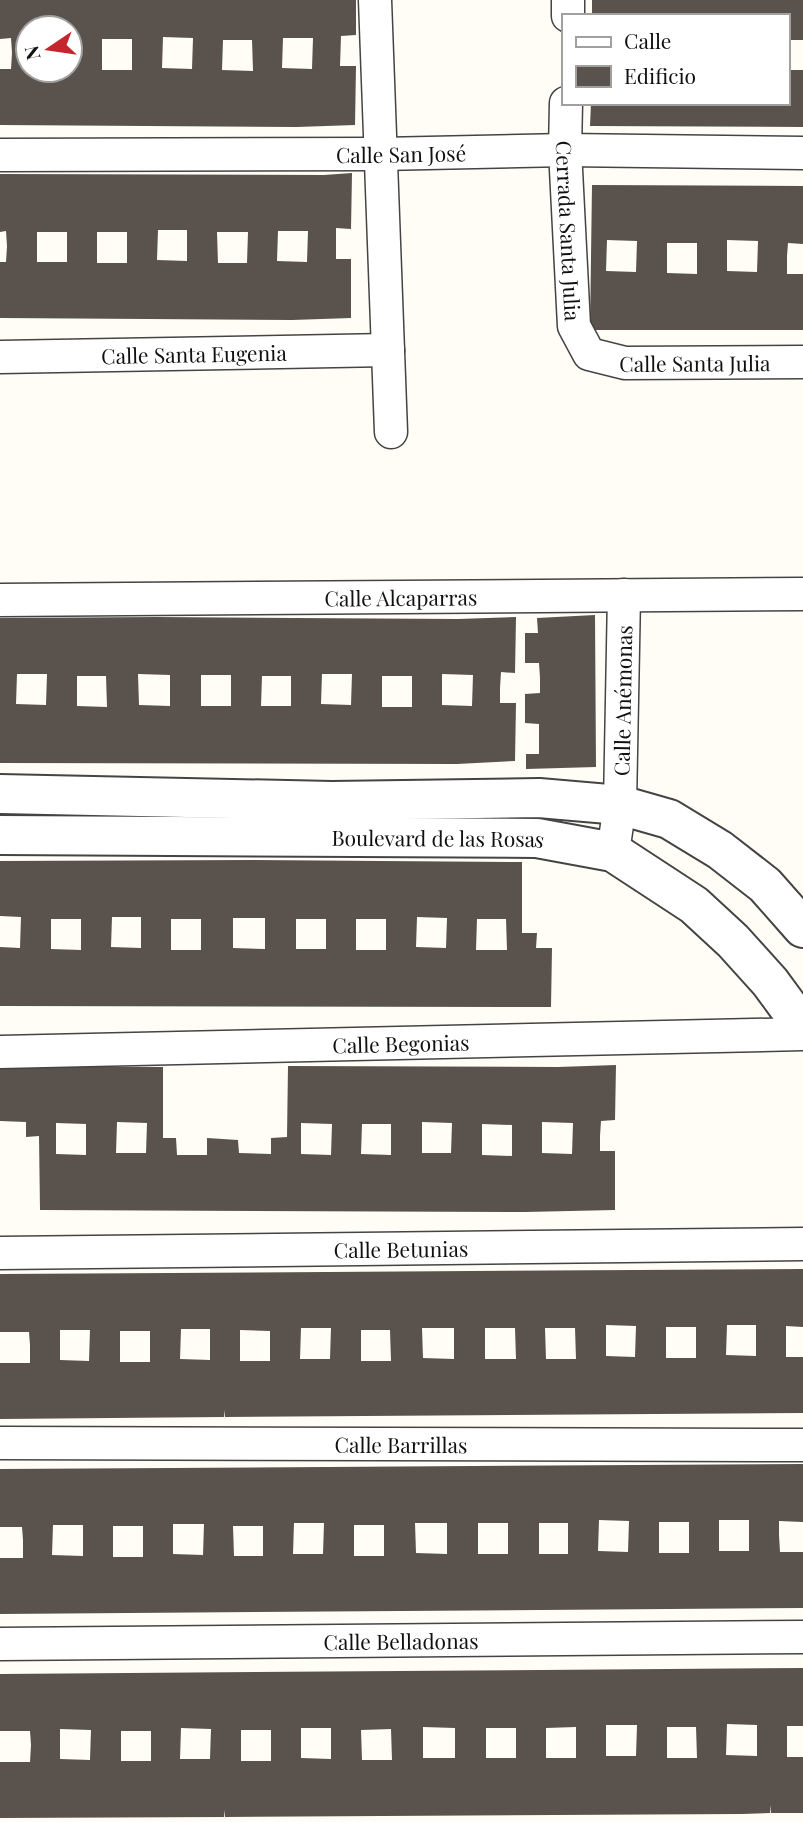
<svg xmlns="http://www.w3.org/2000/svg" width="803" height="1822" viewBox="0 0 803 1822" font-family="'Playfair Display',serif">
  <rect width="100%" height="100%" fill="#fffdf5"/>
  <path fill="#5a524d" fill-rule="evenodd" d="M0 0H356V35L341 36 340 66H356L355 125 297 127 0 125V69H11L12 53 11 38 0 39ZM28 28H70L72 70H28ZM163 37 193 38 192 69 162 68ZM283 38H313L312 69 282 68ZM102 39H132V70H102ZM223 40H252L253 71 222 70Z
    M592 0H803V40H787V16H592Z
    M787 70H803V127L590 126 591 103H787Z
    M352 173 351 229 336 228V259H351V318L292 320 0 318V262H6L7 246 6 231 0 232V174L324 175ZM158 230H187V261L157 260ZM278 231H308L307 262 277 261ZM37 232H67V262H37ZM97 232H127V263H97ZM217 232H248L247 263H218Z
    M592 185 803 186V244L788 243 787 256V274H803V330H590ZM607 240 637 241 636 272 606 271ZM727 240 758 241 757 272 727 271ZM667 243H697V274L667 273Z
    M595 615 596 767 526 769V754H539V724L525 723V694L540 693V678L539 663H525V633H538L537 618Z
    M158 617 458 619 516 617 515 673 501 672 500 688V703H516L515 761 457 764 0 763V618ZM17 674H47L46 705 16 704ZM138 674 170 675V706L139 705ZM322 674H352L351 705 321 704ZM442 674 473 675 472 706 442 705ZM201 675H231V706H201ZM77 676H106L107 707 77 706ZM262 676H291V706H261ZM382 676H412V707H382Z
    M252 860 522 862V933H537L536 948H552L551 1007 0 1006V947L20 948 21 917 0 916V861ZM112 917H141V948L111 947ZM417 917 447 918 446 948 416 947ZM233 918H265V949L233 948ZM51 919H81V950L51 949ZM171 919H201V950H171ZM296 919H326V949H296ZM356 919H386V950H356ZM477 919H506L507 950H476Z
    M616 1065 615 1120 601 1121 600 1136V1151H615V1210L525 1212 40 1210 39 1136 26 1137V1122L0 1121V1066L163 1067V1138H176L177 1155H207V1138L238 1140 239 1153 271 1154V1138L287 1137 288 1066 558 1067ZM117 1122 147 1123 146 1153H116ZM422 1122 452 1123 451 1153H422ZM542 1122 573 1123 572 1154 542 1153ZM56 1123 86 1124V1155L56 1154ZM301 1123 332 1124 331 1155 301 1154ZM362 1124H391V1155L361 1154ZM482 1124 512 1125V1156L482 1155Z
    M803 1269V1327L786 1326V1357H803V1413L225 1417 224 1410V1417L0 1419V1363H30V1345L29 1332H0V1274ZM606 1325 636 1326 635 1357 606 1356ZM727 1325H756V1356L726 1355ZM666 1327H696V1358H666ZM301 1328H331L330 1359H300ZM422 1328H454V1359L423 1358ZM485 1328H515L516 1359H485ZM545 1328H575L576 1359H546ZM181 1329H210V1360L180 1359ZM60 1330H90L89 1361 60 1360ZM240 1330 270 1331V1361H240ZM361 1330H390L391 1361H361ZM120 1331H150V1362H120Z
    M803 1464V1522L779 1521V1535L780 1552H803V1608L0 1614V1558H23V1540L22 1527H0V1469ZM599 1520 629 1521 628 1552 598 1551ZM719 1520H749V1551H719ZM659 1522H689V1553H659ZM294 1523H324L323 1554H293ZM415 1523H447V1554L416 1553ZM478 1523H508V1554H478ZM539 1523H568V1554H539ZM173 1524H204L203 1555 173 1554ZM53 1525H83V1556L52 1555ZM354 1525H384V1556H354ZM113 1526H143V1557H113ZM233 1526H263V1556H234Z
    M803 1668V1726H787V1757H803V1813H771V1805L770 1813 742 1814 225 1817V1810L224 1817 0 1818V1762H30L31 1745 30 1731H0V1674ZM727 1724 757 1725V1756L726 1755ZM606 1725H637L636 1756H606ZM423 1727 455 1728V1758H423ZM576 1727V1758H546V1728ZM667 1727H696L697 1758H667ZM181 1728 211 1729 210 1759H180ZM301 1728H331V1759L301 1758ZM486 1728H516V1758H486ZM60 1729 91 1730 90 1760 60 1759ZM391 1729 392 1760H362L361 1730ZM241 1730H271V1761H241ZM121 1731H151V1761H121Z"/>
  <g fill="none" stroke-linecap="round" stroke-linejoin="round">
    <defs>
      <g id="minor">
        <path d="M375 0 391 432"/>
        <path d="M568 16V0"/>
        <path id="s1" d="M566 103 565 150 574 326 589 354 625 363 803 362"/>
        <path id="s2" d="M0 155 381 154 565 150 803 153"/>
        <path id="s3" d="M0 357 388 350"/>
        <path id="s4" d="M0 600 803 594"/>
        <path id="s5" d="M613 852 620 805 624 595"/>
        <path id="s6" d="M0 1052 803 1034"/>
        <path id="s7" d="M0 1253 803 1244"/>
        <path id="s8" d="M0 1443 803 1445"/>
        <path id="s9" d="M0 1644 803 1637"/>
      </g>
      <g id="tertiary">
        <path d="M0 794 332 801 539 798 620 805 669 819 720 850 765 885 803 928"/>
        <path id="s10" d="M0 835 537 838 613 852 694 905 733 941 770 982 803 1027"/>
      </g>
    </defs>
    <use href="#minor" stroke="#444" stroke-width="35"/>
    <use href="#tertiary" stroke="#444" stroke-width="42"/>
    <use href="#minor" stroke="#fff" stroke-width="32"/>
    <use href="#tertiary" stroke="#fff" stroke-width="38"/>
  </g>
  <g text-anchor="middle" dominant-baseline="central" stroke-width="7" stroke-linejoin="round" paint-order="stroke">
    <g font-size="21" fill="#111" stroke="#fff">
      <text stroke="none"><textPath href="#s2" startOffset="401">Calle San José</textPath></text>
      <text stroke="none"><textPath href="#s1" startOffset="128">Cerrada Santa Julia</textPath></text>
      <text stroke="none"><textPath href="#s3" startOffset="194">Calle Santa Eugenia</textPath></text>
      <text stroke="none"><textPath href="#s1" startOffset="362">Calle Santa Julia</textPath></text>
      <text stroke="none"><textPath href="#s4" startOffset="401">Calle Alcaparras</textPath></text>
      <text stroke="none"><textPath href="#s5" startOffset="152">Calle Anémonas</textPath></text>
      <text stroke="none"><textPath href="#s10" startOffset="438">Boulevard de las Rosas</textPath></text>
      <text stroke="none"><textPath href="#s6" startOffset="401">Calle Begonias</textPath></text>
      <text stroke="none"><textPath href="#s7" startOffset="401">Calle Betunias</textPath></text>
      <text stroke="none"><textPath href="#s8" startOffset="401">Calle Barrillas</textPath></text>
      <text stroke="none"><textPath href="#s9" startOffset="401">Calle Belladonas</textPath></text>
    </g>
  </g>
  <rect x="562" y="14" width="228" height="91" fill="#ffffff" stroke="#a0a0a0" stroke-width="2"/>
  <rect x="576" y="37" width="35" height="10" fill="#ffffff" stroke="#a0a0a0" stroke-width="2"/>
  <text x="624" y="49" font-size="21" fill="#111111">Calle</text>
  <rect x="576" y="66" width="35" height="21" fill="#5a524d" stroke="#a0a0a0" stroke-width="2"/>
  <text x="624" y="84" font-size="21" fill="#111111">Edificio</text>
  <g transform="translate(49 49) rotate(257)"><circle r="33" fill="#ffffff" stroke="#a0a0a0" stroke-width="2"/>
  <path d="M0-5L12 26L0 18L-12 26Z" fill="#c4262e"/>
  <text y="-10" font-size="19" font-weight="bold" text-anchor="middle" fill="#111111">N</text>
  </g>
</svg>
